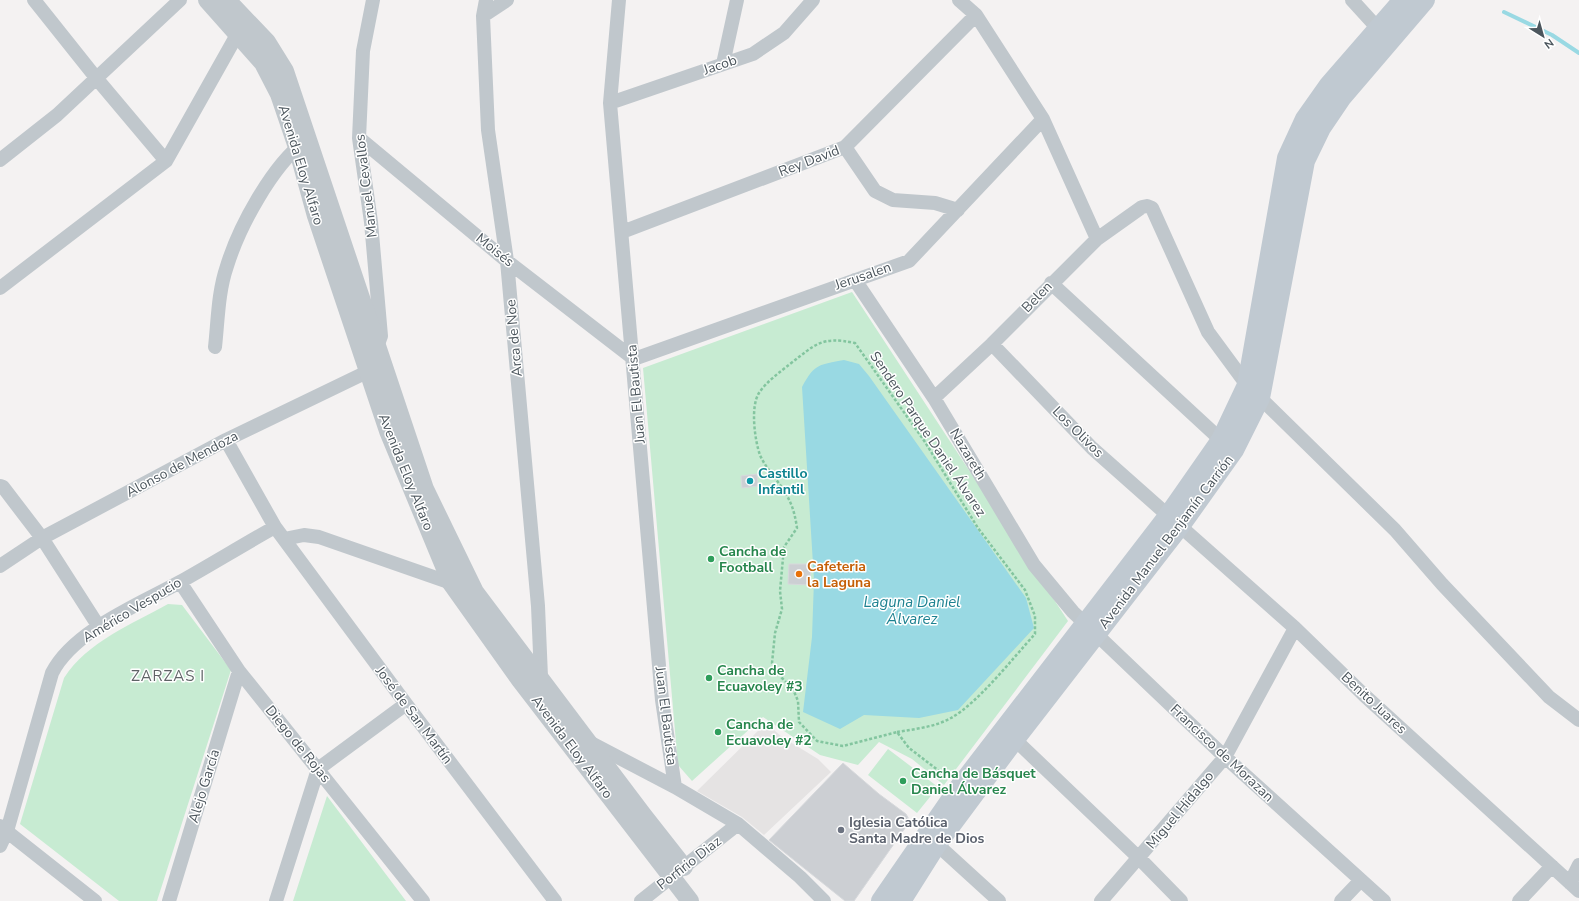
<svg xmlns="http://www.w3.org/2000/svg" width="1579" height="901" viewBox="0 0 1579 901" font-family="'Nunito Sans',sans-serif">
  <rect width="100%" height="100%" fill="#f4f2f2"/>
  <path fill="#e5e3e3" d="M766 723 782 737 818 759 831 772 764 835 742 817 697 791Z"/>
  <path fill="#c7ebd2" d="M852 292 1068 621 944 785 912 759 879 742 858 765 820 755 763 717 692 781 678 765 643 368Z
    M168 604 182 605 231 670 157 901H119L20 824 64 678C87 642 132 624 168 604Z
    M888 749 938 787 917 813 868 775Z
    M327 796 406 901H293Z"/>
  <path fill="#99d9e3" d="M844 360 859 364 869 376 1026 598 1034 628 958 710 919 718 864 715 840 729 803 712 812 637 814 580 802 387C815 363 819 365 844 360Z"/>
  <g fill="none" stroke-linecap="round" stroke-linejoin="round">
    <path stroke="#99d9e3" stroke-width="4" d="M1504 12 1552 35 1579 53"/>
  </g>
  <path fill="#cccfd3" stroke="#d7d9dc" d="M757 474 758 486 742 488 741 476Z
    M789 564H811L810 585 788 584Z
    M843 763 879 794 906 814 910 821 854 901H845L769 840Z"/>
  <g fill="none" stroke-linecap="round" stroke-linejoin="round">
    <path stroke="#83c59f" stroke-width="2.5" stroke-dasharray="3 2" stroke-linecap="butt" d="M897 732C915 729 935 727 951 718 979 702 1012 659 1035 634V616L1025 590 978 528 925 442 855 343C821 336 816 344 790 364 780 372 766 382 759 393 750 407 755 441 760 455 766 469 777 479 784 491 792 503 795 514 797 528L784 547 780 591 782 609 775 633 772 663 782 678 793 689 798 701 799 722 817 741 843 746 897 732 909 748 947 777"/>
    <path stroke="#c0c7cc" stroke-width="14" d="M34 0 97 79 166 161
      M373 0 363 51 359 138 371 222 381 336 378 344
      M486 0 483 16 488 130 507 261 538 606 541 677
      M619 0 610 103 662 700 675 787
      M959 0 976 15 1043 119 1097 239
      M1352 0 1383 34
      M483 16 507 0
      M723 64 737 0
      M610 103 753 54 784 33 813 0
      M359 138 507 261 634 359
      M845 147 875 191 893 200 935 203 958 210
      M0 160 57 115 180 0
      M622 232 845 147 976 15
      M855 280 934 398 1034 565 1073 612 1225 757 1384 901
      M1051 283 1221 440
      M0 288 166 161 238 33
      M992 344 1092 448 1295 628 1364 695 1579 891
      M215 347C218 320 218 292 227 266 239 227 272 166 304 142
      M634 359 909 261 1043 119
      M934 398 992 344 1097 239 1142 207 1147 206 1152 208 1208 332 1247 385 1395 530 1442 584 1549 697 1579 720
      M226 440 275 527 406 704 555 901
      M0 486 3 487 42 538 99 627
      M284 539 304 535 319 537 451 583
      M0 566 42 538 226 440 369 371
      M180 582 239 671 423 901
      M1009 734 1139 858 1181 901
      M589 742 675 787 738 824 800 877 824 901
      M0 826 95 901
      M931 839 999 901
      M0 846 7 831 52 673C73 631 140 604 180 582 212 564 243 545 275 527
      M1570 883 1579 865
      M169 901 239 671
      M276 901 318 769 406 704
      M641 901 738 824
      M1101 901 1225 757 1295 628
      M1341 901 1361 880
      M1519 901 1552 866"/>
    <path stroke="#c0c7cc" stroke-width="18" d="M207 0 263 63 279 94 297 147 316 216 388 431 451 583 520 680 690 901
      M227 0 267 42 285 71 425 489 475 592 643 815 684 867"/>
    <path stroke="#c0c9d1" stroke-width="20" d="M881 901 961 785 1168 516 1221 440 1247 385 1287 158 1305 119 1329 85 1403 0
      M901 901 937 844 1015 739 1180 526 1234 450 1260 398 1305 161 1321 128 1342 97 1425 0"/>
  </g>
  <circle fill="#0f9aa8" stroke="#fff" stroke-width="1.5" cx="750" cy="481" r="4"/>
  <g fill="#2e9e5b" stroke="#fff" stroke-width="1.5">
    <circle cx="711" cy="559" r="4"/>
    <circle cx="709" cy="678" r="4"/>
    <circle cx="718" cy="732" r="4"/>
    <circle cx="903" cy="781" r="4"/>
  </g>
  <circle fill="#e8710a" stroke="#fff" stroke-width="1.5" cx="799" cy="574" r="4"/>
  <circle fill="#6b7280" stroke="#fff" stroke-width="1.5" cx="841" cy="830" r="4"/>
  <g text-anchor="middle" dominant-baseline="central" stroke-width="3" stroke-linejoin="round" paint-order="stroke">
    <g font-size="14" fill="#4c565d" stroke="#fff">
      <text transform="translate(720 65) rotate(-19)">Jacob</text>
      <text transform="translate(809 161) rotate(-21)">Rey David</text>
      <text transform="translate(301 165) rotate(73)">Avenida Eloy Alfaro</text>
      <text transform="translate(366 186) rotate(-97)">Manuel Cevallos</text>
      <text transform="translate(495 250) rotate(39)">Moisés</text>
      <text transform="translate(863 276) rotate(-19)">Jerusalen</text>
      <text transform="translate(1037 297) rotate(-46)">Belen</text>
      <text transform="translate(514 338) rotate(-95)">Arca de Noe</text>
      <text transform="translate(636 394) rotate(-95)">Juan El Bautista</text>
      <text transform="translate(1078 432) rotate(45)">Los Olivos</text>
      <text transform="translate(928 434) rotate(56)">Sendero Parque Daniel Álvarez</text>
      <text transform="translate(968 454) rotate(59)">Nazareth</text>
      <text transform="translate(182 464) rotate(-28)">Alonso de Mendoza</text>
      <text transform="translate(406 472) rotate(68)">Avenida Eloy Alfaro</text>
      <text transform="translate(1166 542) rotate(-53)">Avenida Manuel Benjamín Carrión</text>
      <text transform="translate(132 610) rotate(-31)">Américo Vespucio</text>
      <text transform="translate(1374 703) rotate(43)">Benito Juares</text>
      <text transform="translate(414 715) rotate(53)">José de San Martín</text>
      <text transform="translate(666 716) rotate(83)">Juan El Bautista</text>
      <text transform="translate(298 744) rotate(51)">Diego de Rojas</text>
      <text transform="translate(572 747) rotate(53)">Avenida Eloy Alfaro</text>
      <text transform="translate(1222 753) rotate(43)">Francisco de Morazan</text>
      <text transform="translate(204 786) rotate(-73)">Alejo García</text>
      <text transform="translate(1180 810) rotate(-50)">Miguel Hidalgo</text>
      <text transform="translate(689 863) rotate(-38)">Porfirio Diaz</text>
    </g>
    <g font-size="14" font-weight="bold" fill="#0d838f" stroke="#fff" text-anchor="start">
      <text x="758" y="473">Castillo<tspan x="758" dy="16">Infantil</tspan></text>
    </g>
    <g font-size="14" font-weight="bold" fill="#27864d" stroke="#fff" text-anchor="start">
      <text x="719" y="551">Cancha de<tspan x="719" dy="16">Football</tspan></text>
      <text x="717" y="670">Cancha de<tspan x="717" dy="16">Ecuavoley #3</tspan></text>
      <text x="726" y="724">Cancha de<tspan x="726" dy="16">Ecuavoley #2</tspan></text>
      <text x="911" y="773">Cancha de Básquet<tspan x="911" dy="16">Daniel Álvarez</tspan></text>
    </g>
    <g font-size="14" font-weight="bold" fill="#c56008" stroke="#fff" text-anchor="start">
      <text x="807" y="566">Cafeteria<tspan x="807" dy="16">la Laguna</tspan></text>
    </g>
    <g font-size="14" font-weight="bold" fill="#5b616d" stroke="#fff" text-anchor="start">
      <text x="849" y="822">Iglesia Católica<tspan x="849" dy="16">Santa Madre de Dios</tspan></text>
    </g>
    <g font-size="15" font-style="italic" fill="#1d8190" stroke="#fff">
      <text x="912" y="602">Laguna Daniel<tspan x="912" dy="17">Álvarez</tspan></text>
    </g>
    <g font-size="15" letter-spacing="1" fill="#5f6366" stroke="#fff">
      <text x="168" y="676">ZARZAS I</text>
    </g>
  </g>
  <g transform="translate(1543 36) rotate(143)" stroke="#ffffff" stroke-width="3" paint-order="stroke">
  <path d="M0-3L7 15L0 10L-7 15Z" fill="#4c565d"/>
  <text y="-6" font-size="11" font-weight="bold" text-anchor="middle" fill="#4c565d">N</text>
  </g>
</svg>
